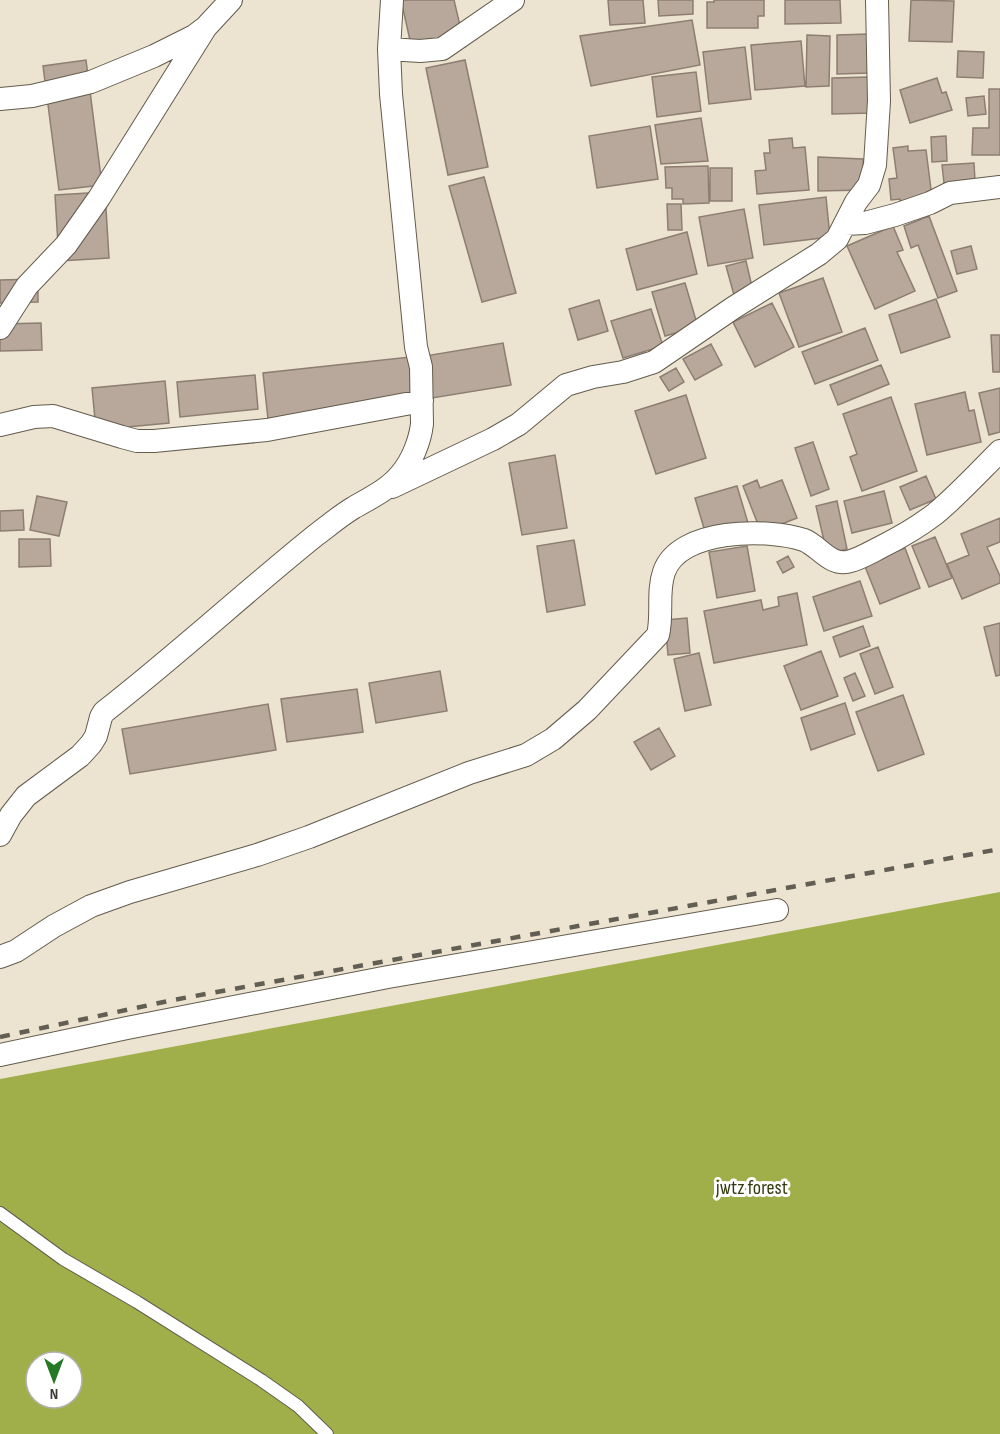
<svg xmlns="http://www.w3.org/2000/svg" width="1000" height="1434" viewBox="0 0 1000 1434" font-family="'Sofia Sans Condensed',sans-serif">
  <rect width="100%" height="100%" fill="#ece4d1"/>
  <path fill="#a1af4b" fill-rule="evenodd" d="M1000 892V1434H0V1079ZM36 1362H72V1398H36Z"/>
  <path fill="#b8a79b" stroke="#8d7e72" stroke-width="1.5" d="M401 0H454L465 47 414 58Z
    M608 0H643L645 23 610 25Z
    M658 0H693V14L659 16Z
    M714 0H764V16H758V28H707V2H714Z
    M785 0H840L841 23 785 24Z
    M911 0 954 1 952 42 909 41Z
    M692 20 700 65 591 86 580 36Z
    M869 34 871 73 837 74V35Z
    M807 35 830 36 829 86 806 87Z
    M801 41 805 86 755 90 751 45Z
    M745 47 751 99 709 104 703 52Z
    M958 51 984 52 983 78 957 77Z
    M86 60 102 185 59 190 43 66Z
    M465 60 488 167 448 175 426 68Z
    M696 72 701 111 657 117 652 77Z
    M869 77 871 113 832 114V78Z
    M937 78 942 93 946 92 952 110 910 123 900 90Z
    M989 89H1000V155H972L973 128H989Z
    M984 96 986 114 968 116 966 98Z
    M701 118 708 161 661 164 655 125Z
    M650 126 658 179 597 188 589 136Z
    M946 136 947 161 932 162 931 137Z
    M792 138 793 148 805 147 809 190 757 194 755 171 766 170 764 153H770L769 140Z
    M908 146V151L926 150 932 197 900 201V199L891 200 889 179 897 178 893 148Z
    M818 157 863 159 864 190 818 191Z
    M974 163 975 181 944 183 942 165Z
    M708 166 709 203 683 204V199H672V188H666L665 167Z
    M710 168H732V201H710Z
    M484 177 516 293 482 302 449 186Z
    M105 192 109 258 59 261 55 195Z
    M826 197 830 237 764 245 759 205Z
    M667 204H681L682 230H668Z
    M744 209 753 258 708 266 699 217Z
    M929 216 957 291 938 298 918 245 911 248 904 226Z
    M893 226 903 250 897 252 915 291 875 309 847 246Z
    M687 232 697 274 637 290 626 249Z
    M971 246 977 269 957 274 951 251Z
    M746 261 753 291 734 295 726 266Z
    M823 278 842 332 799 347 779 293Z
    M38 279V302L0 303V280Z
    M685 283 698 327 665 336 652 292Z
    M936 299 950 337 901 353 889 315Z
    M599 300 608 331 578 340 569 309Z
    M772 303 794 347 755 367 733 322Z
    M651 309 663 346 623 358 611 321Z
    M41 323 42 350 0 351V324Z
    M865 328 878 360 815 384 802 352Z
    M991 335H1000V372H993Z
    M503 343 511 385 426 399 419 357Z
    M711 344 722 365 695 380 683 359Z
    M410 357 415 404 268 419 263 373Z
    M881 365 889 384 838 405 830 385Z
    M676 368 684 382 669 391 660 377Z
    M255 375 258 409 180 417 177 382Z
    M165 381 169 423 96 430 92 388Z
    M1000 388V432L989 435 979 393Z
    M965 392 969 411 974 410 981 442 927 455 915 404Z
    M686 395 706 458 656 474 635 411Z
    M891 397 917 471 862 491 850 457 857 454 843 414Z
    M813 442 829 489 811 496 795 448Z
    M555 455 567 528 522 535 509 463Z
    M926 476 936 499 910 510 900 487Z
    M757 480 760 488 782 480 797 518 761 532 743 486Z
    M737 486 748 523 706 535 695 498Z
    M884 491 892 523 852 533 844 501Z
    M37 496 67 502 59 536 30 530Z
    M837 501 847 549 827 554 816 506Z
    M23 510 24 530 0 531V511Z
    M1000 518V542L987 547 1000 576V583L962 599 947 564 969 555 961 534Z
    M935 537 952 578 929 587 912 546Z
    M19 539H50L51 566 19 567Z
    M574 540 585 605 547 612 537 546Z
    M747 546 755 591 717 598 709 552Z
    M905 548 920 588 880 604 864 564Z
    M788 556 794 567 783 573 777 562Z
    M860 581 872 616 824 631 813 597Z
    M797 593 807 645 714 663 704 611 761 600 763 610 779 606 778 597Z
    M687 618 690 653 668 655 665 620Z
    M1000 623V675L996 676 984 627Z
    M863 626 870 646 840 657 833 637Z
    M878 647 893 687 875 694 860 654Z
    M821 651 838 696 801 710 784 666Z
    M699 653 711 705 685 711 674 659Z
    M440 671 447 711 376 723 369 683Z
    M855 673 865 696 853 701 844 678Z
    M357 689 363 732 287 742 281 699Z
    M903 695 924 754 878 771 856 712Z
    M845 703 855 734 811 750 801 718Z
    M268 704 276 750 130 774 122 729Z
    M659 728 675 756 651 770 634 742Z"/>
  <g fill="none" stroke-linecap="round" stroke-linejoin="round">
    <defs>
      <path id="lane" d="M0 1213 63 1259 137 1302 261 1380 298 1406 327 1434"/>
      <path id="street" d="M389 49 420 51 442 49 513 0
        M0 99 32 96 91 82 154 56 194 36 206 27 231 0
        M845 224 865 223 895 215 930 203 950 193 1000 187
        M0 328 27 286 66 245 99 198 206 27
        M0 425 34 417 53 416 122 437 137 441H154L267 430 422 401
        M392 487 493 439 519 424 566 385 593 377 623 372 654 362 733 308 819 254 837 239 856 202 869 185 875 165 879 101 877 0
        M0 835 11 815 26 796 80 756 91 744 96 736 101 717 104 712C177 655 244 593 316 535 328 526 340 516 353 508 370 498 388 490 401 474 412 461 420 441 422 424L421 367 416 347 391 94 389 49 392 0
        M0 957 16 951 54 926 91 906 130 892 257 855 309 837 469 773 526 755 553 739 587 710 658 635C663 614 657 592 664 572 679 528 768 528 804 540 819 546 829 565 847 562 858 560 871 552 881 547 899 538 918 527 935 514 958 495 979 472 1000 451
        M0 1055 127 1028 388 977 777 910"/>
    </defs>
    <use href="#lane" stroke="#635c4d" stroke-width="14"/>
    <use href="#street" stroke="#635c4d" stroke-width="24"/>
    <use href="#lane" stroke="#fff" stroke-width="12"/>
    <use href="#street" stroke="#fff" stroke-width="22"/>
    <path stroke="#625e54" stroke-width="4.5" stroke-dasharray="10 10" stroke-linecap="butt" d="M0 1037 173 1000 1000 849"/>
  </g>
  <g text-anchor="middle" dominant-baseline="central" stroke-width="6" stroke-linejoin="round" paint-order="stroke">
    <g font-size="20" fill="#343a10" stroke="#fff">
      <text x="752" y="1188">jwtz forest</text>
    </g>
  </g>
  <g transform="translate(54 1380) rotate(180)"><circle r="28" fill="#ffffff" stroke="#b2b1ae" stroke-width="1.5"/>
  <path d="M0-4.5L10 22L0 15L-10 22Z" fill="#267924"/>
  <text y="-9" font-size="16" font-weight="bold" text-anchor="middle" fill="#3e3b34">N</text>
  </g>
</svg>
